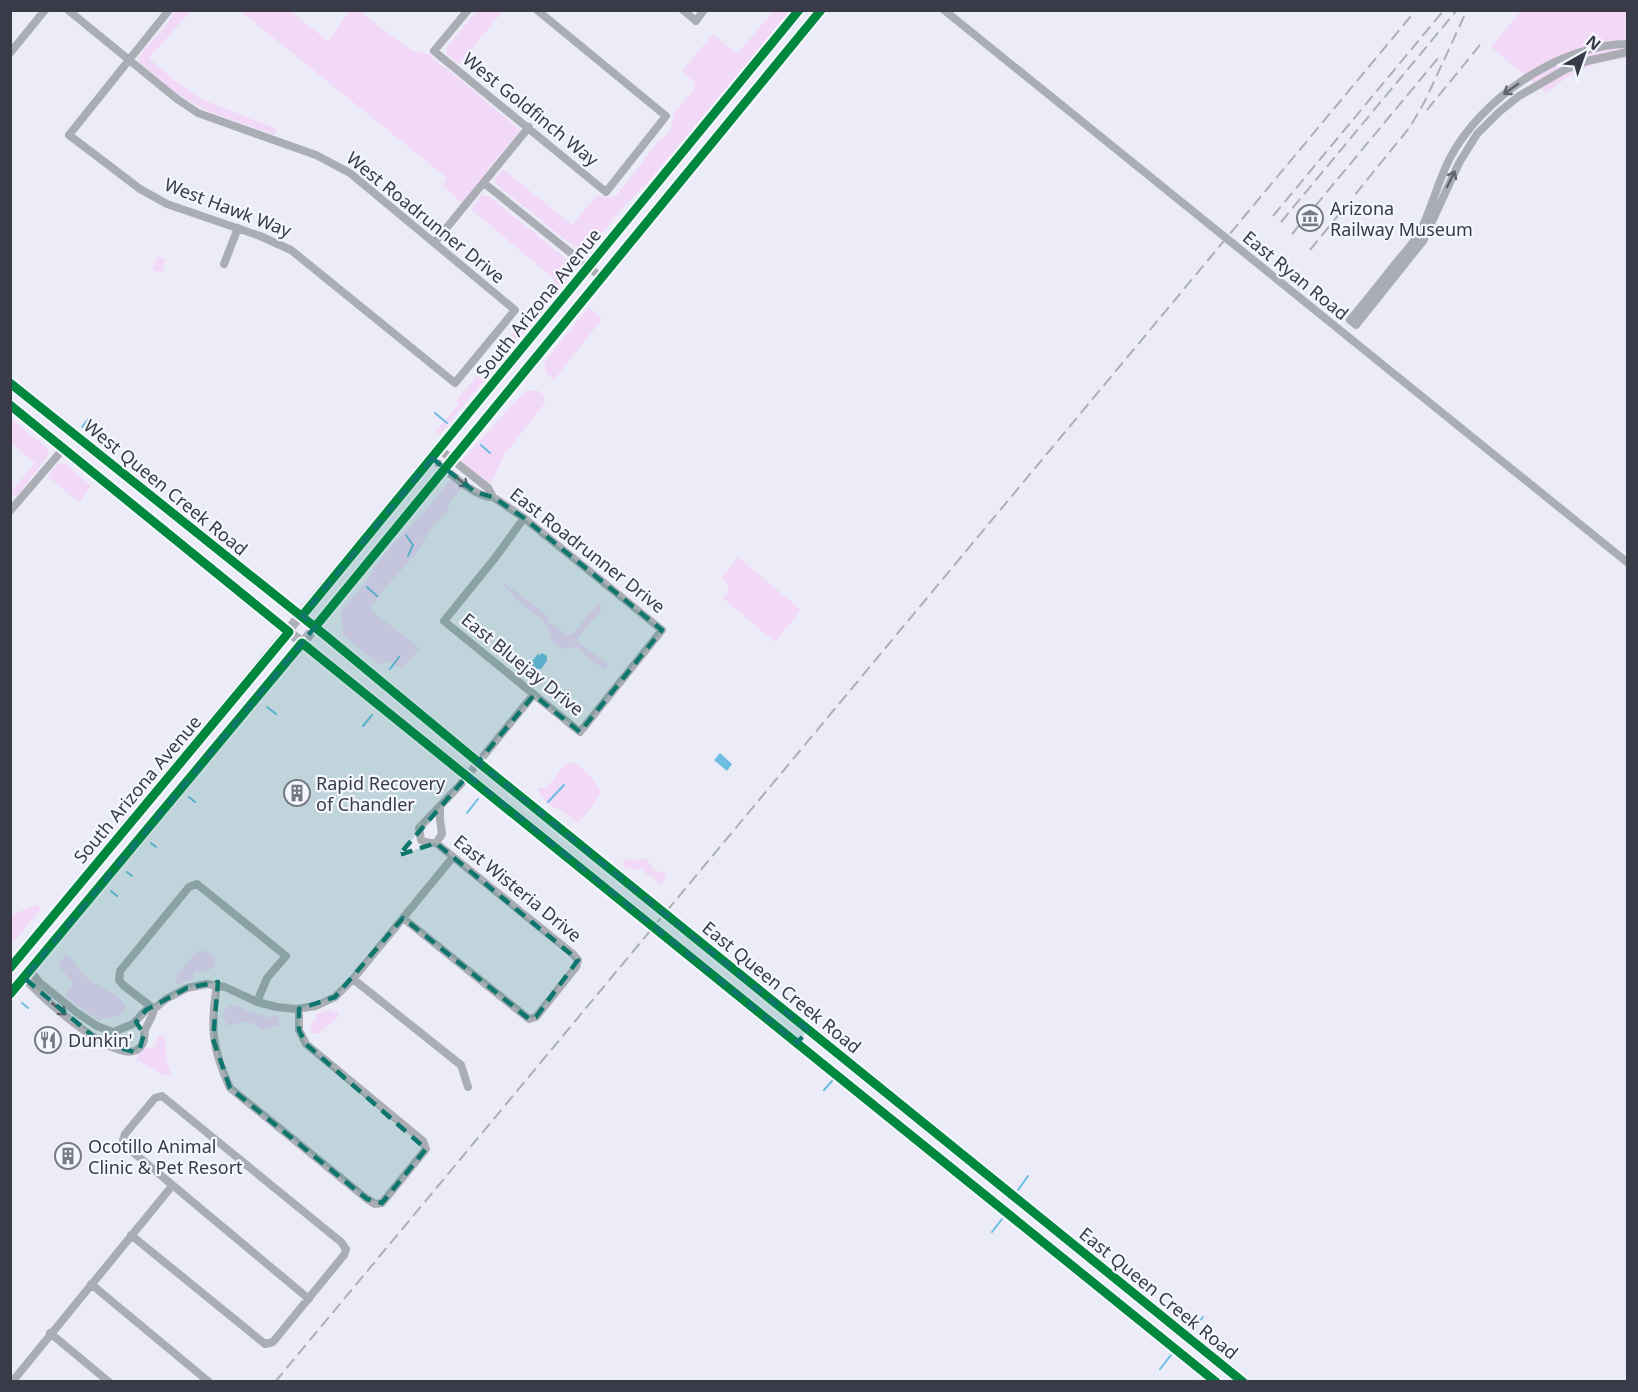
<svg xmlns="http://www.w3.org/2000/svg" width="1638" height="1392" viewBox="0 0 1638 1392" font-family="'Noto Sans',sans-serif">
  <rect width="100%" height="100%" fill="#ebecf7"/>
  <path fill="#f2d9f8" d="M774 10 790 11 650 180 625 205 588 250 579 251 496 184 495 179 503 169 572 225 597 195 611 198 617 195 659 140 669 133 673 123V114L695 88 694 82 682 71 713 34 737 54Z
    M177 11H191L149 58 174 80 201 99 277 129 275 135 207 111 177 94 140 63 138 58Z
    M240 11H290L328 41 350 11H361L364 15 412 51 430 54 433 60 446 68 520 130 462 203 442 185 447 178Z
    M477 11H503L459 64 446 53V48Z
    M1521 11H1627V59C1596 59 1570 74 1546 93L1491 47Z
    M481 195 489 196 571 263 569 278 439 435 435 432 459 404 456 401 477 376 480 379 496 359 493 356 515 330 518 332 535 311 531 308 555 280 471 209Z
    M157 256 166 260 162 273 152 270Z
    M589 307 602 319 554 380 546 373 544 362Z
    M537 390 544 395 545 403 504 455 492 481 487 483 462 462 463 459 524 392Z
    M10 418 48 449V456L17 496H11V492L35 463 11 443Z
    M64 463 91 486 79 502 47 476 57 465Z
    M451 479 462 489 450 501 448 511 433 526 416 554 385 588 371 607 374 613 413 642 419 649 403 668 386 661 380 665 343 635 341 611 366 583 373 569 393 544 428 508Z
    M738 557 801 610 775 642 723 598 729 591 727 584 721 579Z
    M505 583 544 613 548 618 549 624 556 626 566 635 573 634 591 610 599 604 602 608 600 612 577 639 578 642 607 663V670L594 663 576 647 564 649 558 647 552 642 548 629 542 620 518 601 503 584Z
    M568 762C582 763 596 781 601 793L592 807 577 823C562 807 547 810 537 788H546C555 780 559 770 568 762Z
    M630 858 634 861 646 858 654 870 663 873 667 877 660 885 652 876H648L641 868 635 870 624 867 623 861 625 859 628 860Z
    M36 905 41 909 15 940 11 942V915Z
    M200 950 212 954 215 958V965L208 971 194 972 193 979 175 985 177 973C188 967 189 955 200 950Z
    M66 954C73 959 80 972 88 979 100 988 120 993 126 1008 121 1018 112 1018 102 1018L100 1021 64 996 73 983 58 965Z
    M237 1005C247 1013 258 1012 269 1018L274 1015 279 1016V1026L262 1030C249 1018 245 1022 229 1026 224 1022 222 1016 224 1010L229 1006Z
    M329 1009 333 1012 338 1011V1017L318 1034 311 1033V1023L317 1019 316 1014Z
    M160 1034 165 1038 167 1062 171 1073 168 1076 161 1074 137 1060 138 1055 147 1047 152 1048 155 1046 157 1038Z"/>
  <path fill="#6ebde2" d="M542 653 547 656V661L541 669H536L532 666 534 663 532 661 538 654 540 655Z
    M720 753 732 764 727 771 714 760Z"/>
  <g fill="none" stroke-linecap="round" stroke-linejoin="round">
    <path stroke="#6ebde2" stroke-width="2" d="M435 413 447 423
      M82 427 89 418
      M481 445 490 453
      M406 535 413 545 408 556
      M367 587 377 596
      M390 669 399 657
      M267 707 276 714
      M363 726 372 715
      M189 797 195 802
      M548 802 564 785
      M467 813 478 799
      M151 843 156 847
      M127 872 132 876
      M111 891 117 896
      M22 1003 28 1008
      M855 1049 859 1044
      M824 1090 832 1081
      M1018 1190 1028 1176
      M992 1232 1002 1219
      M1192 1331 1203 1317
      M1160 1369 1171 1355"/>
    <path stroke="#aaadb3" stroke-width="8" d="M68 10 177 99 198 113 316 155 350 173 515 310 455 383 291 250 260 236 167 204 140 189 69 135 169 10
      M468 10 434 51 606 192 666 116 537 10
      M683 10 696 21 704 10
      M944 10 1628 563
      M1628 44C1560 44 1481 99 1450 158 1438 181 1432 207 1421 230 1415 242 1404 253 1396 263 1381 282 1366 301 1350 320L1356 325 1423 241 1459 163 1477 134 1499 112 1519 96 1566 69 1587 61 1628 52
      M10 53 45 10
      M484 183 602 278
      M435 242 529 127
      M224 264 238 228
      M439 449 488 488 493 497 524 518 662 630 580 732 444 621 495 558 524 518
      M432 458C447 470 474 498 493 497
      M10 511 64 448
      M440 807V819L442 834 436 843H429L421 840 419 828 459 786 534 694
      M403 918 529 1019 536 1017 576 967 578 960 573 954 436 843
      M30 970 39 982 76 1012 97 1026 113 1032 133 1024 146 1010 154 1009 166 999 187 988 207 984 225 987 257 1002 277 1007 296 1009 316 1006 335 997 353 979 453 857
      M24 978C41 996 112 1063 137 1050 140 1048 141 1047 143 1043 145 1039 144 1035 145 1030 148 1022 153 1017 154 1009
      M353 979 461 1065 468 1087
      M217 985C210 1027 212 1049 230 1088L367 1199 375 1204 382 1203 426 1149 423 1141 306 1044 299 1030V1009
      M154 1009 123 985 119 980 120 971 189 887 197 884 286 956 267 978 257 1002
      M131 1235 265 1344 273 1342 344 1255 346 1249 341 1242 162 1096 155 1098 125 1134 123 1140 128 1148 309 1299
      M91 1284 209 1382
      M50 1333 109 1382
      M12 1382 172 1186"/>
    <path stroke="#aeb0b7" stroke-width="10" d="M10 383 326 636 478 762 1243 1382
      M10 405 289 632 468 775 1216 1382
      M10 968 799 10
      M10 994 324 617 821 10"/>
    <path stroke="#adafb6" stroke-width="2" stroke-dasharray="12 6" stroke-linecap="butt" d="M1427 110 1484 40
      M1273 216 1444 10
      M1281 222 1457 10
      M1292 234 1439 57
      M1310 250 1410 127 1425 101 1467 10
      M275 1382 1416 10"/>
    <defs>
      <path id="cycleway" d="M10 383 326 636 478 762 1243 1382
        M10 405 289 632 10 968
        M302 616 799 10
        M315 627 821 10
        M10 994 302 643 1216 1382"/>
    </defs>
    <use href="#cycleway" stroke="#f5f7fe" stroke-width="13"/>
    <use href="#cycleway" stroke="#00873e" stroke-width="9"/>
  </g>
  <defs><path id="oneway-shaft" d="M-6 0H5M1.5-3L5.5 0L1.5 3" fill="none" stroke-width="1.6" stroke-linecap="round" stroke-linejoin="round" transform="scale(1.5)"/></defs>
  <g stroke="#61636d">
    <use href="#oneway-shaft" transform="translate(1511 89) rotate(145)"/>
    <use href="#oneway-shaft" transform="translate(1451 179) rotate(-64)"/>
    <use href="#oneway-shaft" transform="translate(461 481) rotate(39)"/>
    <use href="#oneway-shaft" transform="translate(59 1009) rotate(40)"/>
  </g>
  <path fill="#0f766e" fill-opacity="0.2" stroke="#0f766e" stroke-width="4.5" stroke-dasharray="12 8" stroke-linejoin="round" d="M432 458 475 492 493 497 524 518 662 630 580 732 534 695 478 762 808 1030 797 1043 468 775 399 855 436 843 578 960 536 1017 529 1019 403 918 335 997 299 1009V1030L306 1044 426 1149 382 1203 367 1199 230 1088 213 1039 218 982 187 988 146 1010 136 1022 144 1034 140 1048 134 1052 100 1042 24 978 315 627 302 616Z"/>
  <defs>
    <symbol id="museum-ring" viewBox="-11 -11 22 22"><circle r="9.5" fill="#f5f7fe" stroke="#777985" stroke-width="1.5"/><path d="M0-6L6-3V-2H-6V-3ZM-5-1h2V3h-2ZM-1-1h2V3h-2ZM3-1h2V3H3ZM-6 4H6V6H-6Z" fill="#777985"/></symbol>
    <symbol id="building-ring" viewBox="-11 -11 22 22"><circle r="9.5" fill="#f5f7fe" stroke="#777985" stroke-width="1.5"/><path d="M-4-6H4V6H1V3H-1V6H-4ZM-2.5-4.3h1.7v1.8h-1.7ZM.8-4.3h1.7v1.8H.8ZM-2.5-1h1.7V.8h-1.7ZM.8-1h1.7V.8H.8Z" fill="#777985"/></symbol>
    <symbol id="restaurant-ring" viewBox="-11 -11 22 22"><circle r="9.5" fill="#f5f7fe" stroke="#777985" stroke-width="1.5"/><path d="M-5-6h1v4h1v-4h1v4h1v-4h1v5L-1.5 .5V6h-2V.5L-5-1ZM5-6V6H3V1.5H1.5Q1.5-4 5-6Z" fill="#777985"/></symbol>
  </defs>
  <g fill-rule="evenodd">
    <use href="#museum-ring" x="1295" y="203" width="30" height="30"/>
    <use href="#building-ring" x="282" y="778" width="30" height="30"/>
    <use href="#restaurant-ring" x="33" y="1025" width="30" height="30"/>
    <use href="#building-ring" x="53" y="1141" width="30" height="30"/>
  </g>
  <g text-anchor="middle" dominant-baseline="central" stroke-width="4.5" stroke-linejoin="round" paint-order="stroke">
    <g font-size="18" fill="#393b48" stroke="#f5f7fe">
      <text transform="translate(531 109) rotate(39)">West Goldfinch Way</text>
      <text transform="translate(228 207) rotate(21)">West Hawk Way</text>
      <text transform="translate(426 217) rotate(39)">West Roadrunner Drive</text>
      <text transform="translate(1296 275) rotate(39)">East Ryan Road</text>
      <text transform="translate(538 303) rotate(-51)">South Arizona Avenue</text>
      <text transform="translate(166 487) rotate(39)">West Queen Creek Road</text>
      <text transform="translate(588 550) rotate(38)">East Roadrunner Drive</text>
      <text transform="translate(523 664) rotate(39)">East Bluejay Drive</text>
      <text transform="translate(137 789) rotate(-50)">South Arizona Avenue</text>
      <text transform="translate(518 888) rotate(39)">East Wisteria Drive</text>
      <text transform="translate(782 987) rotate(39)">East Queen Creek Road</text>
      <text transform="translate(1159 1293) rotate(39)">East Queen Creek Road</text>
    </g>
    <g font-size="18" fill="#393b48" stroke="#f5f7fe" text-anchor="start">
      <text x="1330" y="208">Arizona<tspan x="1330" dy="21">Railway Museum</tspan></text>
      <text x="316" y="783">Rapid Recovery<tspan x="316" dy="21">of Chandler</tspan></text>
      <text x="68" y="1040">Dunkin'</text>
      <text x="88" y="1146">Ocotillo Animal<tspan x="88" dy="21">Clinic &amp; Pet Resort</tspan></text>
    </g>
  </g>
  <rect width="1638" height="1392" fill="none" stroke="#393b48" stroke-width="24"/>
  <g transform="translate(1584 54) rotate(40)" stroke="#f5f7fe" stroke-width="4.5" paint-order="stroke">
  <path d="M0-4.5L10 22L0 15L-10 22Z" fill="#393b48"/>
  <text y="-9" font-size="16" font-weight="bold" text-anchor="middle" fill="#393b48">N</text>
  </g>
</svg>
